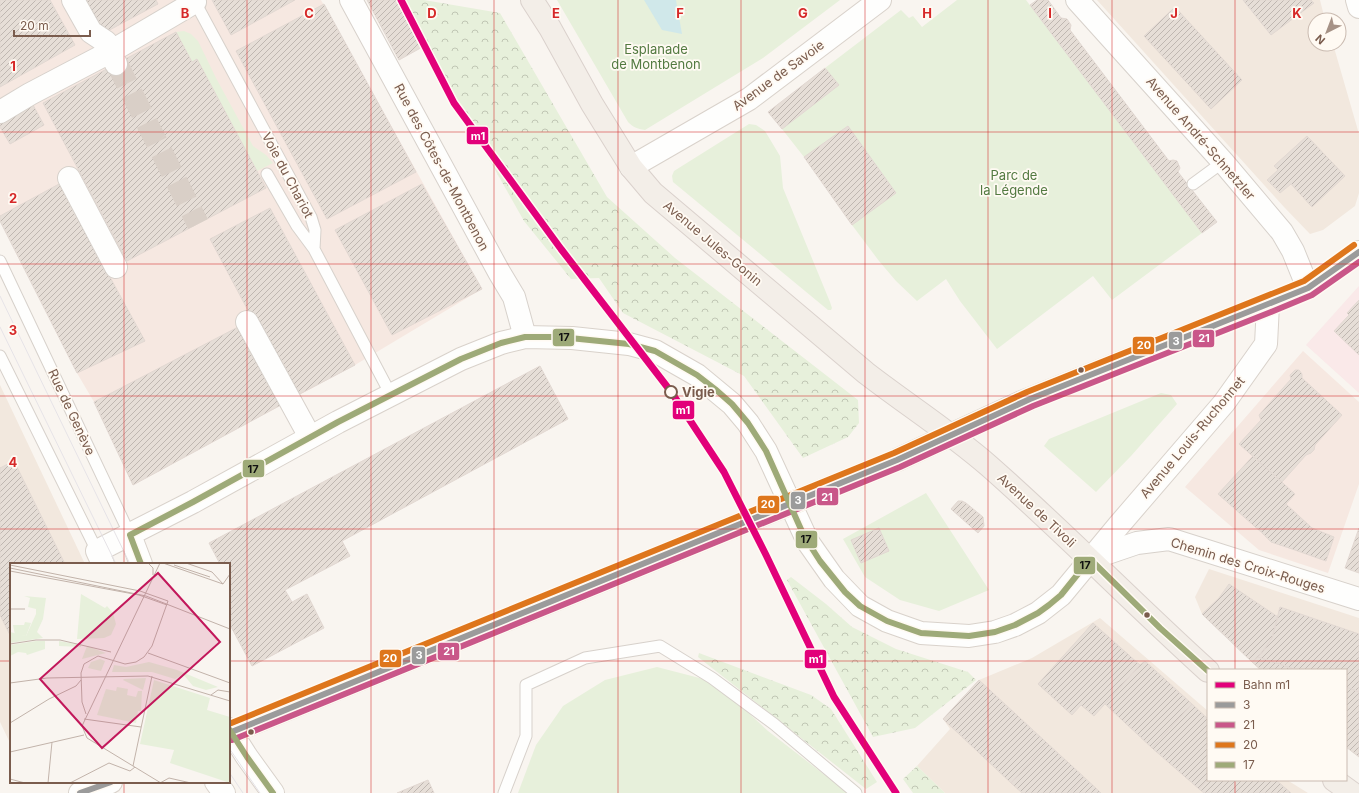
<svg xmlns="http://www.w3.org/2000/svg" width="1359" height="793" viewBox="0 0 1359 793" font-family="Inter,sans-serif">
  <defs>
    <pattern id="forest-crowns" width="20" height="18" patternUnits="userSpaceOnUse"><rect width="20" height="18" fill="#e7f0db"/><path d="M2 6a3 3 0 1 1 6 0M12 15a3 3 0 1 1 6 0" fill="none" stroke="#c0c6b4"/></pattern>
    <pattern id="building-hatch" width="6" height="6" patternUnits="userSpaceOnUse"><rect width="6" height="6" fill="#e6ded7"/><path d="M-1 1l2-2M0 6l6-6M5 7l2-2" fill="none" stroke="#bfb7b1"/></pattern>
  </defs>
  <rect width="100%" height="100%" fill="#f9f5f0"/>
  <path fill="#f2e8de" d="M1097 0H1320L1325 20H1315V44H1333L1359 134V193L1355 206 1323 230 1310 234 1284 207Z
    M0 385 85 564H11V745L0 722Z
    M1209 569 1359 618V757L1346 670H1260L1202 614 1195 597Z
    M1100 618 1208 711V780H1287L1308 793H945L917 766 950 729 943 719 979 680 1032 658Z"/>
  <path fill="#f6e8e1" d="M0 0H321L482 289 355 365 133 485 94 402 77 373 0 221Z
    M1303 351 1359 402V484L1328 573 1259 550 1185 487Z"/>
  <path fill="#fae9e9" d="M1359 286V393L1306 345Z"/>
  <path fill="#e7f0db" d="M557 0H840L763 58 645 130C637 129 633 127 628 122Z
    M957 0H1026L1202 233 1112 300 1093 276 997 349 960 301 946 279 917 301 896 281 879 261 852 225 896 193 848 126 804 157 782 129 839 85 825 68 901 10 909 18 913 16 922 27Z
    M184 31 191 34 198 41 216 78 253 146 266 155 273 163 257 171 197 60 192 62 176 32Z
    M749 124 756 125 765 131 780 156 783 188 830 302 832 308 831 310H828L673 182 672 176 674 171Z
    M1161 393 1171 395 1177 404 1131 456 1096 492 1044 446 1049 439Z
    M926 493 989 590 939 611 900 600 865 577 843 539Z
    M657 667 715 682 768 731 848 793H518L536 745 563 706 605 680Z"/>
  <path fill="url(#forest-crowns)" d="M402 0H424L500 13 607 197 675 258 858 400 859 423 848 437 803 458 744 376 623 313 599 278 571 279 524 221 434 62 426 45Z
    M791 577 826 604 852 627 896 649 968 672 976 680 915 728 873 737 787 580Z
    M699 653 811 695 831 709 877 782 866 789 698 657Z
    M917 766 945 793H913L903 779Z"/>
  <path fill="#d0e8ea" d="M644 0H676L682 34 662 30Z"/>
  <path fill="url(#building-hatch)" stroke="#e2d8d2" d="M0 0H50L75 45 0 87Z
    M84 0H156L158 4 102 34Z
    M212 0H295L231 35Z
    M367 0H402L426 45 399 60Z
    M1037 0H1048L1061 18 1067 19 1071 25 1070 30 1169 161 1173 160 1177 161 1180 168 1178 172 1217 222 1202 233 1030 5Z
    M1243 0H1311L1314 3 1271 35Z
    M324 4 416 172 327 219 236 51Z
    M1175 7 1242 80 1211 109 1144 36Z
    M176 32 192 62 197 59 266 188 127 261 43 103Z
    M825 68 839 85 782 129 768 112Z
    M33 105 44 125 10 144 0 127V123Z
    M848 126 896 193 852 225 804 157Z
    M1307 136 1345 176 1312 207 1291 184 1280 193 1267 180 1278 170 1274 166Z
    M59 184 145 341 77 373 0 221V216Z
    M422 184 482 289 392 335 335 230Z
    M270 208 355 365 294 397 210 239Z
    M1359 300V355L1334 331 1349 315 1347 313Z
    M240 326 281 405 133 485 94 402Z
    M540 366 568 419 342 541 350 556 285 590 292 602 307 594 324 628 252 666 229 623V564H220L209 543Z
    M1295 370H1299L1302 374V378L1342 415 1315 445 1314 450 1311 453 1306 455 1282 482 1239 444 1261 420 1259 415 1291 379 1290 375Z
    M1253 456 1295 494 1261 532 1218 494Z
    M14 461 65 564H11V637L0 615V468Z
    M958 501H962L966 503 983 517 984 526 978 533 951 509Z
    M1286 504 1312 528 1292 549 1271 542 1261 532Z
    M879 528 889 551 861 563 851 540Z
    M1312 528 1334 537 1326 561 1292 549Z
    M1359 528V573L1345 568Z
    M1229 584 1278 617 1272 638 1263 652 1252 662 1202 614 1219 598Z
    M1280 607 1359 634V692L1346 687V670H1297L1258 657 1272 638Z
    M1093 623 1140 665 1094 716 1081 705 1072 715 1038 684Z
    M1258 657 1297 670H1261L1252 662Z
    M1145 661 1192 704 1152 748 1105 704 1140 665Z
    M979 680 1047 743 1011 783 943 719Z
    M1346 687 1359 692V757L1346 747Z
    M1192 704 1208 719V779L1199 789 1152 748Z
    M1047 743 1084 777 1070 793H1022L1011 783Z
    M1084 777 1101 793H1070Z
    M1208 779V780H1276L1291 793H1204L1199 789Z
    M428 780 434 793H397Z"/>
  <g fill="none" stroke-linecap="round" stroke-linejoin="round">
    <path stroke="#d9cfc7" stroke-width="22" stroke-dasharray="22 11" stroke-linecap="butt" d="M117 64 198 224"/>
    <defs>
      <path id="lane" d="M195 2 311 217 315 230 314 249
        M267 174 297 226 314 249 391 395
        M1193 184 1223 162
        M0 261 130 535
        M0 356 97 551
        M504 793 526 736V685L585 658 660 646 712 678 774 724 856 793"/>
      <path id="street" d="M73 0 91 32 106 42 116 64
        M351 0 499 272 514 297 525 337
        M1077 0 1223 162 1282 232 1293 251 1308 288
        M0 112 30 94 110 52 195 2 194 0
        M69 178 116 267
        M247 322 310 437
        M1090 559 1137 543 1169 539 1359 599"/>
      <path id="secondary" d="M1357 0 1359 7
        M631 167 749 99 880 0
        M897 460 1022 402 1308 288 1359 252
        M130 535 141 564
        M103 564 97 551 193 502 338 422 461 359 501 343 525 337 572 338 629 344 655 351 697 375 732 404 748 423 766 451 808 542 834 579 860 606 887 621 921 633 969 636 995 632 1015 625 1038 613 1061 595 1119 525 1224 403 1266 344 1268 305
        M229 729 247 757 273 793
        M216 782 224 793
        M80 793 111 782"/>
      <path id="primary" d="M532 0 550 28 592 104 631 167 653 193 866 373C906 404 950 432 989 466 1064 532 1134 604 1208 671
        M1334 780 1352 793"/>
    </defs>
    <use href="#lane" stroke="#d7d1cb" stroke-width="13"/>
    <use href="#street" stroke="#d7d1cb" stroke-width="24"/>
    <use href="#secondary" stroke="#d9d2cb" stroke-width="24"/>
    <use href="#primary" stroke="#dad1cc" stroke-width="24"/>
    <use href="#lane" stroke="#fefefd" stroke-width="11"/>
    <use href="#street" stroke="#fefefd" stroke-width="22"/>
    <use href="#secondary" stroke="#fefefd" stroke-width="22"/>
    <use href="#primary" stroke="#f3eee8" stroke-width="22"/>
    <path stroke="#e6e3e7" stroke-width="1" d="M0 296 130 564
      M0 327 116 564
      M229 748 260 793
      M229 772 243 793"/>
    <defs>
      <path id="secondary-bridge" d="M229 733 897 460"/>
    </defs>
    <use href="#secondary-bridge" stroke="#d9d2cb" stroke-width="24" stroke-linecap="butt"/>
    <use href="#secondary-bridge" stroke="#fefefd" stroke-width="22"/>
    <defs>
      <path id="bus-1" d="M229 733 897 460 1030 399 1308 288 1359 252
        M80 793 111 782"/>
      <path id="bus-2" d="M232 740 900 467 1033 406 1271 312 1312 295 1359 262"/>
      <path id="bus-3" d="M229 724 894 453 1027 392 1304 281 1354 245"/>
      <path id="bus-4" d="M141 564 130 535 193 502 338 422 461 359 501 343 525 337H560L629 344 655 351 697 375 715 389 732 404 748 423 766 451 804 536 820 561 845 592 860 606 887 621 921 633 969 636 995 632 1015 625 1038 613 1049 605 1061 595 1090 559 1160 628 1208 671
        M229 729 247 757 273 793"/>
    </defs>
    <use href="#bus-1" stroke="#fffaf3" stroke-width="9"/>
    <use href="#bus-2" stroke="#fffaf3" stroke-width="9"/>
    <use href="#bus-3" stroke="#fffaf3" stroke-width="9"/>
    <use href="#bus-4" stroke="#fffaf3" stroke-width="9"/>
    <use href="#bus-1" stroke="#9b9b9b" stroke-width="6"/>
    <use href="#bus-2" stroke="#c95789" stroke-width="6"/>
    <use href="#bus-3" stroke="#de761c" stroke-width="6"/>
    <use href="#bus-4" stroke="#9eaa78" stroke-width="6"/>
    <defs>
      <path id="rail-1" d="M401 0 454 103 561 249 672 393 724 472 766 555 834 697 896 793"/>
    </defs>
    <use href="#rail-1" stroke="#fffaf3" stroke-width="10"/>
    <use href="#rail-1" stroke="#e2007a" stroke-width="7"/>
  </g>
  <path fill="none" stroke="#d62828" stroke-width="1" stroke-opacity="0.55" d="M124 0V564M247 0V793M371 0V793M494 0V793M618 0V793M741 0V793M865 0V793M988 0V793M1112 0V793M1235 0V670M0 132H1359M0 264H1359M0 396H1359M0 529H1359M0 661H11M229 661H1359M1235 780V793M124 782V793"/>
  <g fill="#7a5c4d" stroke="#fffaf3" stroke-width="1.5">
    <circle cx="1081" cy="370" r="3.5"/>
    <circle cx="1147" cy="615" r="3.5"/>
    <circle cx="251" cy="732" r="3.5"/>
  </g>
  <circle fill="#fffaf3" stroke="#7a5c4d" stroke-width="2" cx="671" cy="392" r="6"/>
  <g text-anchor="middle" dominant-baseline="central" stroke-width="3.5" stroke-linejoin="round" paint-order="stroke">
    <g font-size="13" fill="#537a41" stroke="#fffaf3">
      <text x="656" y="49">Esplanade<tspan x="656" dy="15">de Montbenon</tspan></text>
      <text x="1014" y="175">Parc de<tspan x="1014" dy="15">la Légende</tspan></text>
    </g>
    <g font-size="13" fill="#7a5c4d" stroke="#fffaf3">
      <text transform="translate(778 75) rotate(-36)">Avenue de Savoie</text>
      <text transform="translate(1201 138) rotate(49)">Avenue André-Schnetzler</text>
      <text transform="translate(442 167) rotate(62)">Rue des Côtes-de-Montbenon</text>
      <text transform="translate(288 175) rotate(62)">Voie du Chariot</text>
      <text transform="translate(713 243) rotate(40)">Avenue Jules-Gonin</text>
      <text transform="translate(72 412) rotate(65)">Rue de Genève</text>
      <text transform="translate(1192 437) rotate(-50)">Avenue Louis-Ruchonnet</text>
      <text transform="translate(1037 510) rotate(43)">Avenue de Tivoli</text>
      <text transform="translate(1248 565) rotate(17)">Chemin des Croix-Rouges</text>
    </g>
    <g font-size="13" font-weight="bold" fill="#7a5c4d" stroke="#fffaf3" text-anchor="start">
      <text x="682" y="392">Vigie</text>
    </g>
  </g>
  <g transform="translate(10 563)">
    <rect width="220" height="220" fill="#f9f5f0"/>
    <path d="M71 31 95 45 97 43 103 50 106 61 101 72 94 75 67 76ZM15 59 21 60 16 73 5 72 3 62H14ZM90 96 95 98 91 108 78 105 81 99ZM136 115 133 127 113 117 114 116ZM144 117 200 135 197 147 220 154V220L160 200 164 187 130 181ZM107 124 118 126 117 132 126 134 128 128H132L131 148H128L126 160 87 152 96 126 106 128Z" fill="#e7f0db"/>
    <path d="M14 33 36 35 33 56 27 69 33 75 0 80V69L16 73 26 51V46L18 44 20 35ZM26 78H35V86L17 92 16 90 8 89 0 93V82ZM49 78 71 82V84L49 83ZM77 83 96 90 72 96ZM139 99 167 107 208 124 196 127 183 123 173 111 165 116 142 109H102L104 102 116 104Z" fill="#e7f0db"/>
    <path fill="none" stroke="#c2b3aa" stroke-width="1" d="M138 0 143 5V12M150 0 72 163 77 175 151 220M153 0 213 21M176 0 202 9 213 21M0 2 130 28 158 38 142 83 134 94 126 99 115 101 88 93 74 101 71 110 72 139 76 151M164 2 200 14M0 5 136 33 220 66M0 8 129 32 157 42M213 21 220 11M0 46H15M0 81 26 77H50L101 89M138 90 220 120M0 120 37 115 138 113 220 138M201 132 208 127 220 129M74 156 131 164M0 160 39 136 66 123 71 117M0 189 74 172M123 203 142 113M0 216 15 220M38 220 42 179M60 220 99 200 120 208 125 204M150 220 159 215 181 220"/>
    <path fill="#c2185b" fill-opacity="0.15" stroke="#c2185b" stroke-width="2" d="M148 10 210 79 92 185 30 116Z"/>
    <rect width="220" height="220" fill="none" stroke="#7a5c4d" stroke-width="2"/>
  </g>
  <g font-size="13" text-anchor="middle" font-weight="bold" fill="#d62828" stroke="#fffaf3" stroke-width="3.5" stroke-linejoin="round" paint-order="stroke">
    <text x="185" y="18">B</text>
    <text x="309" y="18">C</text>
    <text x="432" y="18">D</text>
    <text x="556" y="18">E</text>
    <text x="680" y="18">F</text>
    <text x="803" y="18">G</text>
    <text x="927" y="18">H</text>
    <text x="1050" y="18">I</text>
    <text x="1174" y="18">J</text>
    <text x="1297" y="18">K</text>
    <text x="13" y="71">1</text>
    <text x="13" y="203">2</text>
    <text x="13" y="335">3</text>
    <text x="13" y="467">4</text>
  </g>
  <g stroke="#fffaf3" stroke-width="1.5">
    <rect x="466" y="126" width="23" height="19" rx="4" fill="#e2007a"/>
    <rect x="552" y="328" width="23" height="19" rx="4" fill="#9eaa78"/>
    <rect x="1192" y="329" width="23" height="19" rx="4" fill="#c95789"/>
    <rect x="1168" y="331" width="15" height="19" rx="4" fill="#9b9b9b"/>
    <rect x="1132" y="336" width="23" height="19" rx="4" fill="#de761c"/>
    <rect x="672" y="400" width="23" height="20" rx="4" fill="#e2007a"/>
    <rect x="242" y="459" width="23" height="19" rx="4" fill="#9eaa78"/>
    <rect x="816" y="487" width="23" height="19" rx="4" fill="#c95789"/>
    <rect x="790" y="491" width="16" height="19" rx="4" fill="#9b9b9b"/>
    <rect x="757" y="495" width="23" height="19" rx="4" fill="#de761c"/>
    <rect x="795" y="530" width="23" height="19" rx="4" fill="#9eaa78"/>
    <rect x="1073" y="556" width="23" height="19" rx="4" fill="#9eaa78"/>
    <rect x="437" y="642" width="23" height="19" rx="4" fill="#c95789"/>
    <rect x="411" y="646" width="15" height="19" rx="4" fill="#9b9b9b"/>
    <rect x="379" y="649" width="23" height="19" rx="4" fill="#de761c"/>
    <rect x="804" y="649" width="23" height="20" rx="4" fill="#e2007a"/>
  </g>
  <g font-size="11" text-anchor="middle" font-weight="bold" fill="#fff">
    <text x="478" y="140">m1</text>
    <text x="1204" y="342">21</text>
    <text x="1176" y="345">3</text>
    <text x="1144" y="349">20</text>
    <text x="683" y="414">m1</text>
    <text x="827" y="501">21</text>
    <text x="798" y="504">3</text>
    <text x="768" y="508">20</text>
    <text x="449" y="655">21</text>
    <text x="419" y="659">3</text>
    <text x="390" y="662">20</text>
    <text x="816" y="663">m1</text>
  </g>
  <g font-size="11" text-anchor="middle" font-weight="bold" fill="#111">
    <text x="564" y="341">17</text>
    <text x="253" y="473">17</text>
    <text x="806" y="543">17</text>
    <text x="1085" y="569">17</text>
  </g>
  <rect x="1207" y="669" width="140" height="112" fill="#fffaf3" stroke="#cabbb1"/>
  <rect x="1215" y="682" width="20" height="6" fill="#e2007a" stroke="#cabbb1"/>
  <text x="1243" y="689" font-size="12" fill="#7a5c4d">Bahn m1</text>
  <rect x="1215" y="702" width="20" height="6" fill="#9b9b9b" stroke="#cabbb1"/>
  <text x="1243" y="709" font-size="12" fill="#7a5c4d">3</text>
  <rect x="1215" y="722" width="20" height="6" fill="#c95789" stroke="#cabbb1"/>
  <text x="1243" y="729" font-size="12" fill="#7a5c4d">21</text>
  <rect x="1215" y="742" width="20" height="6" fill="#de761c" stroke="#cabbb1"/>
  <text x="1243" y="749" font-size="12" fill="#7a5c4d">20</text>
  <rect x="1215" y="762" width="20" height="6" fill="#9eaa78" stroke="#cabbb1"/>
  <text x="1243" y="769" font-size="12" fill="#7a5c4d">17</text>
  <g transform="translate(1327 32) rotate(222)"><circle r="19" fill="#fffaf3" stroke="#cabbb1"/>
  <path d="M0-3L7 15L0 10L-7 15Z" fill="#a69286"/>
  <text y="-6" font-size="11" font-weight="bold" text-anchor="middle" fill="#7a5c4d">N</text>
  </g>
  <path d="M14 30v6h76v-6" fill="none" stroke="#7a5c4d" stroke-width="2"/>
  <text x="20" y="30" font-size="12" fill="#7a5c4d" stroke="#fffaf3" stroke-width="3" paint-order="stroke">20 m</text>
</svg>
